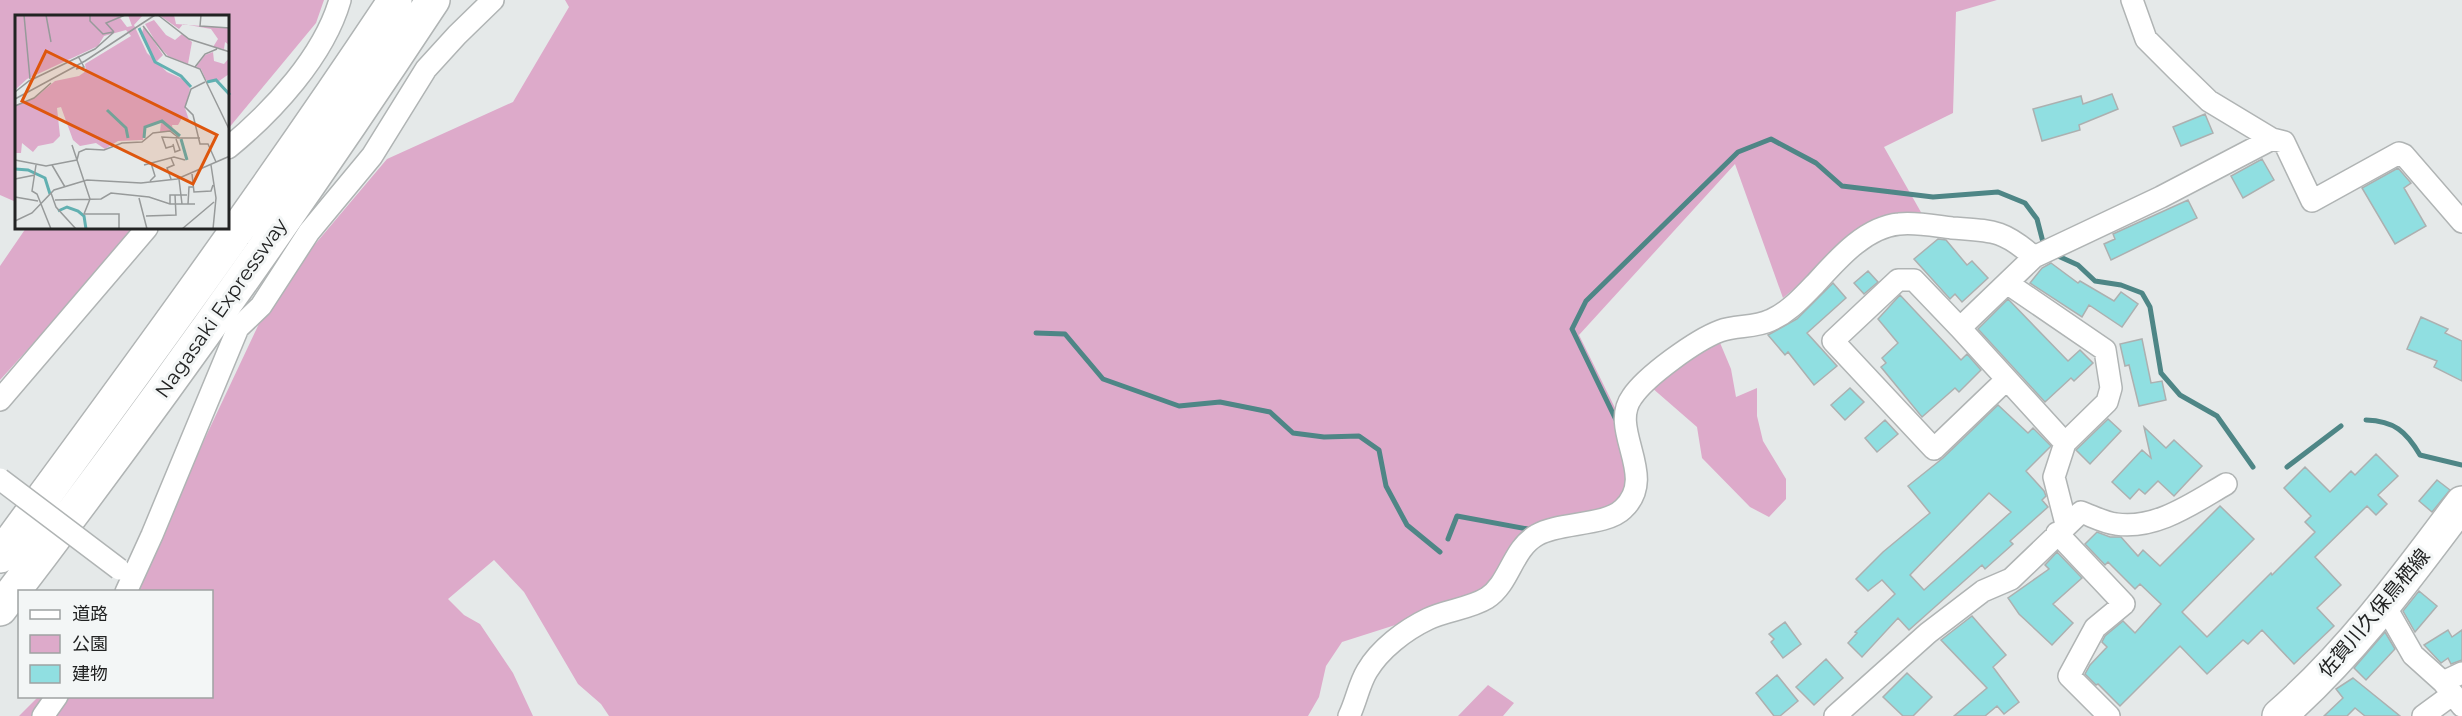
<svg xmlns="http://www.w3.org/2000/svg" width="2462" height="716" viewBox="0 0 2462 716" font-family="Montserrat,'Noto Sans JP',sans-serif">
  <rect width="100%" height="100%" fill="#e5e9e9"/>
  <path fill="#ddaaca" d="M0 0H324L316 23 228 129V16H16V202L0 195Z
    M565 0H1997L1956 12 1953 113 1884 147 1922 214 1880 216 1783 298 1735 164 1579 335 1617 412 1627 487 1613 505 1526 528 1489 586 1411 620 1342 642 1326 666 1319 697 1308 716H609L601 704 578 684 524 592 494 560 448 599 464 615 480 624 513 673 533 716H19L38 697 212 696V592L133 591 273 294 387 159 513 102 569 7Z
    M26 228H138L0 380V266Z
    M1718 338 1731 369 1736 397 1757 388V416L1763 441 1786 479V499L1769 517 1750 507 1702 458 1697 427 1651 387Z
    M1488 685 1514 703 1503 716H1458Z"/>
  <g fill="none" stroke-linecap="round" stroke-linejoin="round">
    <path stroke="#4e8686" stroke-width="5" d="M2058 256 2078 265 2095 281 2121 285 2142 293 2150 307 2161 373 2180 395 2217 416 2253 467
      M1036 333 1065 334 1103 379 1179 406 1220 402 1270 412 1293 433 1324 437 1359 436 1379 450 1386 486 1407 525 1440 552
      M2366 420C2394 421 2406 431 2420 455L2462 465
      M1618 424 1572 329 1586 301 1738 152 1771 139 1816 163 1842 186 1933 197 1998 192 2025 203 2037 219 2044 246
      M2287 467 2341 426
      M1448 539 1457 516 1533 530"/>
  </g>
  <path fill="#90dfe1" stroke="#acb0b0" stroke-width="1.5" fill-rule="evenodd" d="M2112 94 2118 109 2079 125 2080 130 2042 141 2033 109 2081 96 2083 104Z
    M2205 114 2213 133 2181 146 2173 127Z
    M2262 159 2274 180 2243 198 2231 176Z
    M2398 168 2411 183 2404 188 2426 226 2395 244 2362 188Z
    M2188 200 2197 218 2111 260 2104 244 2115 239 2113 234Z
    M1938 239 1946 240 1967 265 1972 261 1988 278 1962 302 1955 294 1950 299 1914 259Z
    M2051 263 2078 283 2080 281 2114 301 2121 292 2138 304 2122 327 2089 305 2082 317 2030 283 2042 268Z
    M1868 271 1878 282 1864 294 1854 283Z
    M1833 283 1846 298 1807 333 1837 366 1814 385 1788 352 1785 355 1768 335 1797 319Z
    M1900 295 1961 360 1967 354 1981 370 1959 392 1955 388 1922 417 1881 367 1886 363 1882 358 1898 343 1878 319Z
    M2008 299 2068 361 2080 350 2093 363 2074 381 2071 378 2045 402 1978 329Z
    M2421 317 2448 329 2445 333 2462 341V381L2434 367 2437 361 2407 349Z
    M2142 339 2151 383 2162 381 2166 400 2139 406 2129 365 2125 366 2120 344Z
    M1850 388 1864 402 1845 420 1831 405Z
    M1998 405 2028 433 2033 428 2051 446 2026 471 2044 491 2046 496 2042 500 2048 507 2010 541 2013 544 1985 569 1982 565 1909 630 1898 618 1862 657 1848 643 1857 633 1855 632 1895 594 1882 580 1868 591 1856 579 1883 552 1930 513 1908 486 1943 458ZM1989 493 2011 512 1924 590 1910 575Z
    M2108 419 2121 431 2090 464 2076 450Z
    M1885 420 1898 434 1877 452 1865 438Z
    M2144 427 2166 448 2174 440 2202 466 2174 496 2158 481 2145 494 2139 489 2130 499 2112 482 2142 450 2151 458Z
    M2376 454 2398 476 2378 495 2387 504 2376 515 2367 506 2315 557 2341 585 2317 608 2334 626 2294 664 2262 630 2248 644 2243 640 2207 674 2180 646 2120 706 2098 684 2096 685 2085 674 2090 665 2107 647 2102 642 2105 636 2123 621 2135 633 2161 604 2140 584 2135 589 2108 562 2105 565 2085 544 2097 532 2110 537H2121L2138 556 2143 550 2160 566 2220 506 2254 539 2182 612 2207 637 2271 573 2272 575 2315 532 2305 522 2311 516 2284 488 2305 467 2330 492 2351 471 2355 475Z
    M2437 480 2450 490 2432 512 2419 501Z
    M2057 552 2082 578 2053 604 2073 623 2052 645 2019 614 2008 598 2049 569 2045 565Z
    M2419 591 2437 606 2415 632 2403 611Z
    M1972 616 2006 655 1993 667 2019 702 2004 714 1997 706 1985 716H1954L1987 688 1941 640Z
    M1785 622 1801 644 1783 658 1771 642 1774 639 1769 634Z
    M2448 630 2452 637 2462 630V660L2451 664 2448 658 2441 663 2424 645Z
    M2385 632 2395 649 2366 680 2354 668Z
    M1826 659 1843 678 1814 705 1796 687Z
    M1907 673 1932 697 1913 716H1903L1883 697Z
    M1777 675 1798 701 1780 716H1774L1756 693Z
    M2353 678 2400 716H2365L2355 708 2347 716H2324L2343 698 2336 689Z"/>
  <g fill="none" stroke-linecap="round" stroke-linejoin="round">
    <defs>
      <path id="street" d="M2132 0 2146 39 2177 70 2209 101 2272 139 2284 142 2312 201 2399 153 2404 155 2462 222
        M228 148C273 111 324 56 340 0
        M1960 328 2065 443 2107 402 2111 388 2105 350 2007 283
        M2006 380 1934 449 1833 341 1898 280H1914L1960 328 2034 257
        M0 400 147 228
        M2065 443 2054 477 2066 524
        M2057 533 2124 604 2095 628 2069 676 2109 716
        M126 592 152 535 238 328 261 306 309 232 372 156 426 69 457 35 493 0
        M2385 606 2413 655 2443 682 2462 706
        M2443 682 2462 673
        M43 716 57 696
        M1349 716C1356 702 1359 684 1367 671 1380 649 1405 630 1428 619 1446 610 1469 609 1487 598 1510 583 1512 549 1537 535 1558 522 1606 526 1623 509 1659 476 1608 430 1632 397 1646 376 1696 340 1720 331 1736 325 1755 328 1771 320 1789 312 1801 298 1815 284 1837 260 1865 227 1899 224 1916 222 1935 226 1952 228 1992 231 2002 229 2034 257L2161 197 2272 139
        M1835 716 1928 633 1983 591 2011 579 2081 512C2092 516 2105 523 2116 524 2156 530 2193 503 2226 484
        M2423 716 2453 694"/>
      <path id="primary" d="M2279 716C2350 654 2406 578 2462 503"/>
      <path id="highway" d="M0 556C135 373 269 190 395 0
        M0 609C151 412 296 208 433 0"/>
    </defs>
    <use href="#street" stroke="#b0b4b4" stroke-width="24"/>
    <use href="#primary" stroke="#b0b4b4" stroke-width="36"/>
    <use href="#highway" stroke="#b0b4b4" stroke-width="36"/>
    <use href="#street" stroke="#fff" stroke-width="21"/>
    <use href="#primary" stroke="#fff" stroke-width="33"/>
    <use href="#highway" stroke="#fff" stroke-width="33"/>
    <defs>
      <path id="street-bridge" d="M0 479 119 569"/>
    </defs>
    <use href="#street-bridge" stroke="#b0b4b4" stroke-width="24" stroke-linecap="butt"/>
    <use href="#street-bridge" stroke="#fff" stroke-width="21"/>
  </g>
  <g text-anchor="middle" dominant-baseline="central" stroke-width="6" stroke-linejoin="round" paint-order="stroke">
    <g font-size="20" fill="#222323" stroke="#f3f6f6">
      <text transform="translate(221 308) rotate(-55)">Nagasaki Expressway</text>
      <text transform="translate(2374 613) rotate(-50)">佐賀川久保鳥栖線</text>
    </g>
  </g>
  <g transform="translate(15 15)">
    <rect width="214" height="214" fill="#e5e9e9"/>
    <path d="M0 0H103L112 12 117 11 113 0H128L119 10 132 38 152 57 170 65 175 74 170 93 174 105 167 103 163 110H157L158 116 145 117 146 107 130 113 128 125 103 126 90 134 81 128 65 131 58 125 46 92 42 93 45 121 38 128 23 131 18 137 7 128 6 138H0V90L20 83 40 66 64 61 71 56 70 49 116 21 111 15 89 21 83 31 12 64 0 75ZM144 0H159L161 9 214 13V30L210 27 209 34 198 32 203 24 196 14 168 9 164 14ZM139 5 151 20 160 25 167 19 177 27 173 49 153 41 142 29 130 9ZM129 11 148 40 141 47 126 21ZM198 37 199 46 209 49 214 43V59L204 66 191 65 186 54 181 52 190 40Z" fill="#ddaaca"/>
    <path fill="none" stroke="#61b0b1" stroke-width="3" d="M124 13 140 47 166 61 176 72M192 67 201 65 215 80M92 95 111 113 113 123M129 123 130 112 147 106 165 121M166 124 172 145M0 154 13 155 30 163 35 179M43 196 52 192 63 196 69 201 71 214"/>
    <path fill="none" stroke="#979a9a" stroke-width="1.5" d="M9 0 15 64M31 0 36 27M75 0V6L88 19 98 17M143 0 174 24 215 37M186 0 185 11 215 13M128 11 151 41 185 54 215 116M99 17 91 8 110 0M180 52 190 39 202 34M61 54 69 52 63 41M190 67 176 74 170 92 178 100 185 129H193L201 147M0 77 14 66 80 34 99 17M0 84 70 46 140 0M0 91 19 83 36 68M158 129 160 137 165 135 161 124M57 130 75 184 69 199H104V214M158 131 151 133 147 122 164 123M0 145 31 151 62 145M62 145 64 137 71 134 89 135 107 128 127 127 138 118 155 116 164 123H185M21 150 17 176 22 179 36 214M37 150 50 172M129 150 159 142 170 145M196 150 201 183 198 214M177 159 179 177 196 176 198 170M0 164 20 160M156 164 152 153 159 150 156 143M164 164 167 189M135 166 140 161 136 148M36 178 41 192 61 214M0 182 23 186M124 183 132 214M40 185 86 184 96 178 134 182 155 189H180M155 189V180H172M173 189 174 172H179M131 201 161 200 160 180M0 206 17 198 39 175 72 165 126 168 162 164 215 141M167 214 199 187"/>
    <path fill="#de560d" fill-opacity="0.15" stroke="#de560d" stroke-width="3" d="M31 36 202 120 178 169 7 86Z"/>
    <rect width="214" height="214" fill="none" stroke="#222323" stroke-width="3"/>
  </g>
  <rect x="18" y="590" width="195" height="108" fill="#f3f6f6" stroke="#9fa2a2" stroke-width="1.5"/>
  <rect x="30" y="610" width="30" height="9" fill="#ffffff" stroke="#9fa2a2" stroke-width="1.5"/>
  <text x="72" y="620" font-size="18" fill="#222323">道路</text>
  <rect x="30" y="635" width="30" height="18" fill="#ddaaca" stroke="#9fa2a2" stroke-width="1.5"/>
  <text x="72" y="650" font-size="18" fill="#222323">公園</text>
  <rect x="30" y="665" width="30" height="18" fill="#90dfe1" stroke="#9fa2a2" stroke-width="1.5"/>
  <text x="72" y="680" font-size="18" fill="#222323">建物</text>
</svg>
